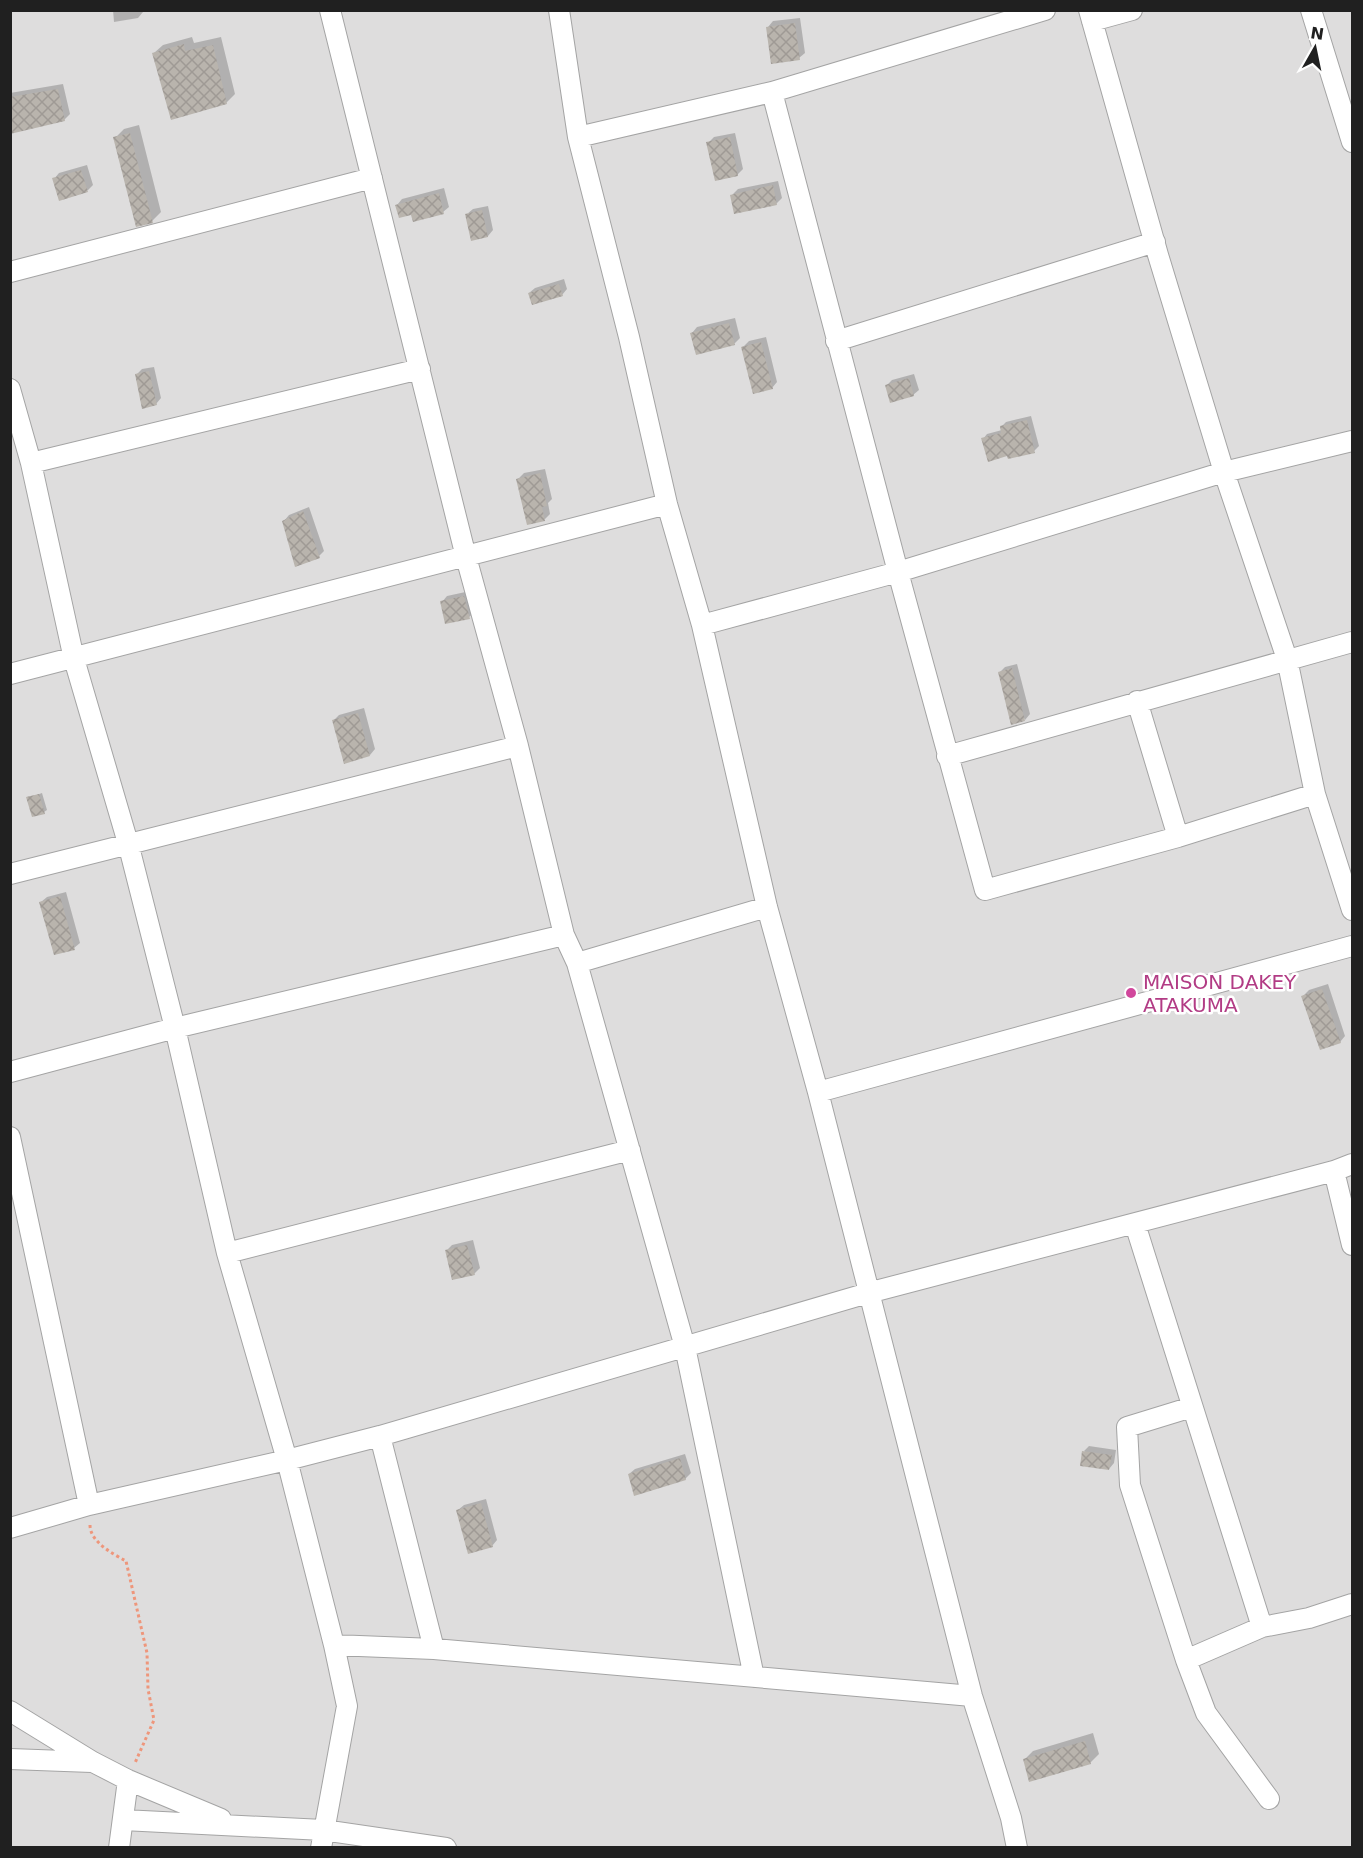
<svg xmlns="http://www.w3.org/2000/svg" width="1363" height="1858" viewBox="0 0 1363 1858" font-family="'DejaVu Sans',sans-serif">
  <defs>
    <pattern id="building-cross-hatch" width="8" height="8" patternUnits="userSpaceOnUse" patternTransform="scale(1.5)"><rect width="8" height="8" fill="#b9b4ad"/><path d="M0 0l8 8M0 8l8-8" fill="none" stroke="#9f9a95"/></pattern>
  </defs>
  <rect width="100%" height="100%" fill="#f0eee8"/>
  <path fill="#dedddd" d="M11 11H1352V1847H11Z"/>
  <path fill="#0003" d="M113 10H143V12L138 18 114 22Z
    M800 18 805 53 799 58 768 27 773 21Z
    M192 37 194 43 221 37 235 94 226 103 154 53 163 45Z
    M63 84 70 114 64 120 10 132V93Z
    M139 125 161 212 152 221 115 138 124 129Z
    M735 133 743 169 737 175 708 143 714 137Z
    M87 165 93 185 88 190 60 199 54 179 59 173Z
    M778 181 782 198 776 204 732 195 738 189Z
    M444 188 449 207 443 212 412 213 397 205 402 199Z
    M488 206 493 230 488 236 467 214 473 209Z
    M564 279 567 289 562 295 529 293 535 288Z
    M735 318 740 338 734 344 692 333 697 327Z
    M766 337 777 382 772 388 743 347 749 341Z
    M154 367 161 398 156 404 136 375 142 369Z
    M914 374 919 390 913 395 886 386 892 380Z
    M1031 416 1039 446 1034 451 983 439 987 434 1002 430 1001 427 1006 422Z
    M545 469 552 499 548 503 550 514 545 519 528 523 518 479 524 473Z
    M309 507 324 551 319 556 284 521 289 515Z
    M470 591 475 612 469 617 442 602 447 596Z
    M1017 664 1030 714 1025 720 1000 672 1005 667Z
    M364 708 375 749 370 755 334 720 339 715Z
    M42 793 47 810 44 812 28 798Z
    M66 892 80 943 74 948 41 902 47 897Z
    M1328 984 1345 1036 1340 1042 1303 996 1309 990Z
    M473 1240 480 1268 474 1274 447 1250 452 1245Z
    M1089 1446 1116 1450 1114 1463 1109 1469 1084 1451Z
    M685 1454 691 1473 685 1479 629 1474 635 1469Z
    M486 1499 497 1540 492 1546 458 1510 464 1505Z
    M1093 1733 1099 1754 1091 1762 1024 1760 1033 1751Z"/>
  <path fill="url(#building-cross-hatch)" d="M795 23 800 60 771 64 766 27Z
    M184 44 185 51 213 45 227 104 171 120 152 53Z
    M58 89 65 121 10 134V97Z
    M130 133 153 223 136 227 113 137Z
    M730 137 738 176 715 181 706 142Z
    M81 170 88 192 59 201 52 178Z
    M773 185 777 205 734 214 730 195Z
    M439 193 444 214 413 222 411 215 399 218 395 205Z
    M482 210 488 237 471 241 465 214Z
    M559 284 563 296 532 305 528 293Z
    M729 323 735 345 696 355 690 333Z
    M761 342 773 389 753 394 741 347Z
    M149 371 157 405 142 409 135 374Z
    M909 378 914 396 890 403 885 385Z
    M1027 420 1035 453 1008 459 1007 456 988 462 981 438 1001 433 1000 426Z
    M540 473 547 506 542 507 545 521 527 525 516 479Z
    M303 511 320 558 295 567 282 521Z
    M464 596 470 619 445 624 440 601Z
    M1012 668 1025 721 1011 725 998 672Z
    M358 713 370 756 344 764 332 720Z
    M39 794 45 814 32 817 26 797Z
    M60 896 75 950 54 955 39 902Z
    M1322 989 1341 1043 1320 1050 1301 996Z
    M467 1245 475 1275 452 1280 445 1250Z
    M1082 1451 1112 1455 1109 1470 1080 1466Z
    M680 1458 686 1480 634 1496 628 1474Z
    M481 1503 493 1547 468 1554 456 1510Z
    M1085 1741 1091 1764 1029 1782 1023 1759Z"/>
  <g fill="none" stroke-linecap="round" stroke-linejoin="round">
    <defs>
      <path id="minor" d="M330 10 466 557 518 746 564 935 577 963 685 1347 754 1677
        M559 10 578 137 629 337 667 504 702 625 767 907 818 1092 972 1696 1011 1818 1017 1848
        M1089 10 1158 255 1224 472 1287 659 1315 794 1352 910
        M1311 10 1352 142
        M1092 21 1132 10
        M772 92 898 572 985 890 1178 837 1315 794
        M578 137 772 92 1045 10
        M10 272 372 178
        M836 341 1155 242
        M10 389 31 463 74 659 128 843 175 1028 227 1253 287 1460 334 1645 347 1706 321 1848
        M31 463 420 369
        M702 625 898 572 1224 472 1352 441
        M10 674 667 504
        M1137 701 1178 837
        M947 756 1352 642
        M10 874 518 746
        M577 963 767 907
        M10 1072 175 1028 564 935
        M818 1092 1352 946
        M10 1137 89 1505
        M1334 1171 1352 1245
        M1135 1224 1262 1627
        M227 1253 630 1150
        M1192 1407 1127 1427 1130 1485 1186 1660 1206 1713 1269 1799
        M380 1436 434 1649
        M10 1528 89 1505 287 1460 380 1436 868 1293 1334 1171 1352 1164
        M334 1645 434 1649 972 1696
        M1186 1660 1262 1627 1309 1618 1352 1604
        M10 1711 93 1762 128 1780 221 1819
        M10 1759 92 1762
        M123 1820 323 1830 446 1848
        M119 1848 128 1780"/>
    </defs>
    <use href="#minor" stroke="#a4a4a4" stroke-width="22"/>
    <path stroke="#ee967b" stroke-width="3" stroke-dasharray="3 3" stroke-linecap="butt" d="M90 1525C90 1542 113 1554 126 1561L147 1653 148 1689 154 1720 135 1763"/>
    <use href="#minor" stroke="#fff" stroke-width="20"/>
  </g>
  <circle fill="#d1479c" stroke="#fff" stroke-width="2" cx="1131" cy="993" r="6"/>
  <g text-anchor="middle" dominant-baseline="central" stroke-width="5" stroke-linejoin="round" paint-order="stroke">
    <g font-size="20" fill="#b23c85" stroke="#fff" text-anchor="start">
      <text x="1143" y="982">MAISON DAKEY<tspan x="1143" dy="23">ATAKUMA</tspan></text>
    </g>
  </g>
  <rect width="1363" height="1858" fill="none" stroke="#202020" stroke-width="24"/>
  <g transform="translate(1315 48) rotate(9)" stroke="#ffffff" stroke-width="4.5" paint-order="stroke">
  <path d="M0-4.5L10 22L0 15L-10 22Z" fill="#202020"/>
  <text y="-9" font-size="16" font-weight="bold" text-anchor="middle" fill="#202020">N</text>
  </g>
</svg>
